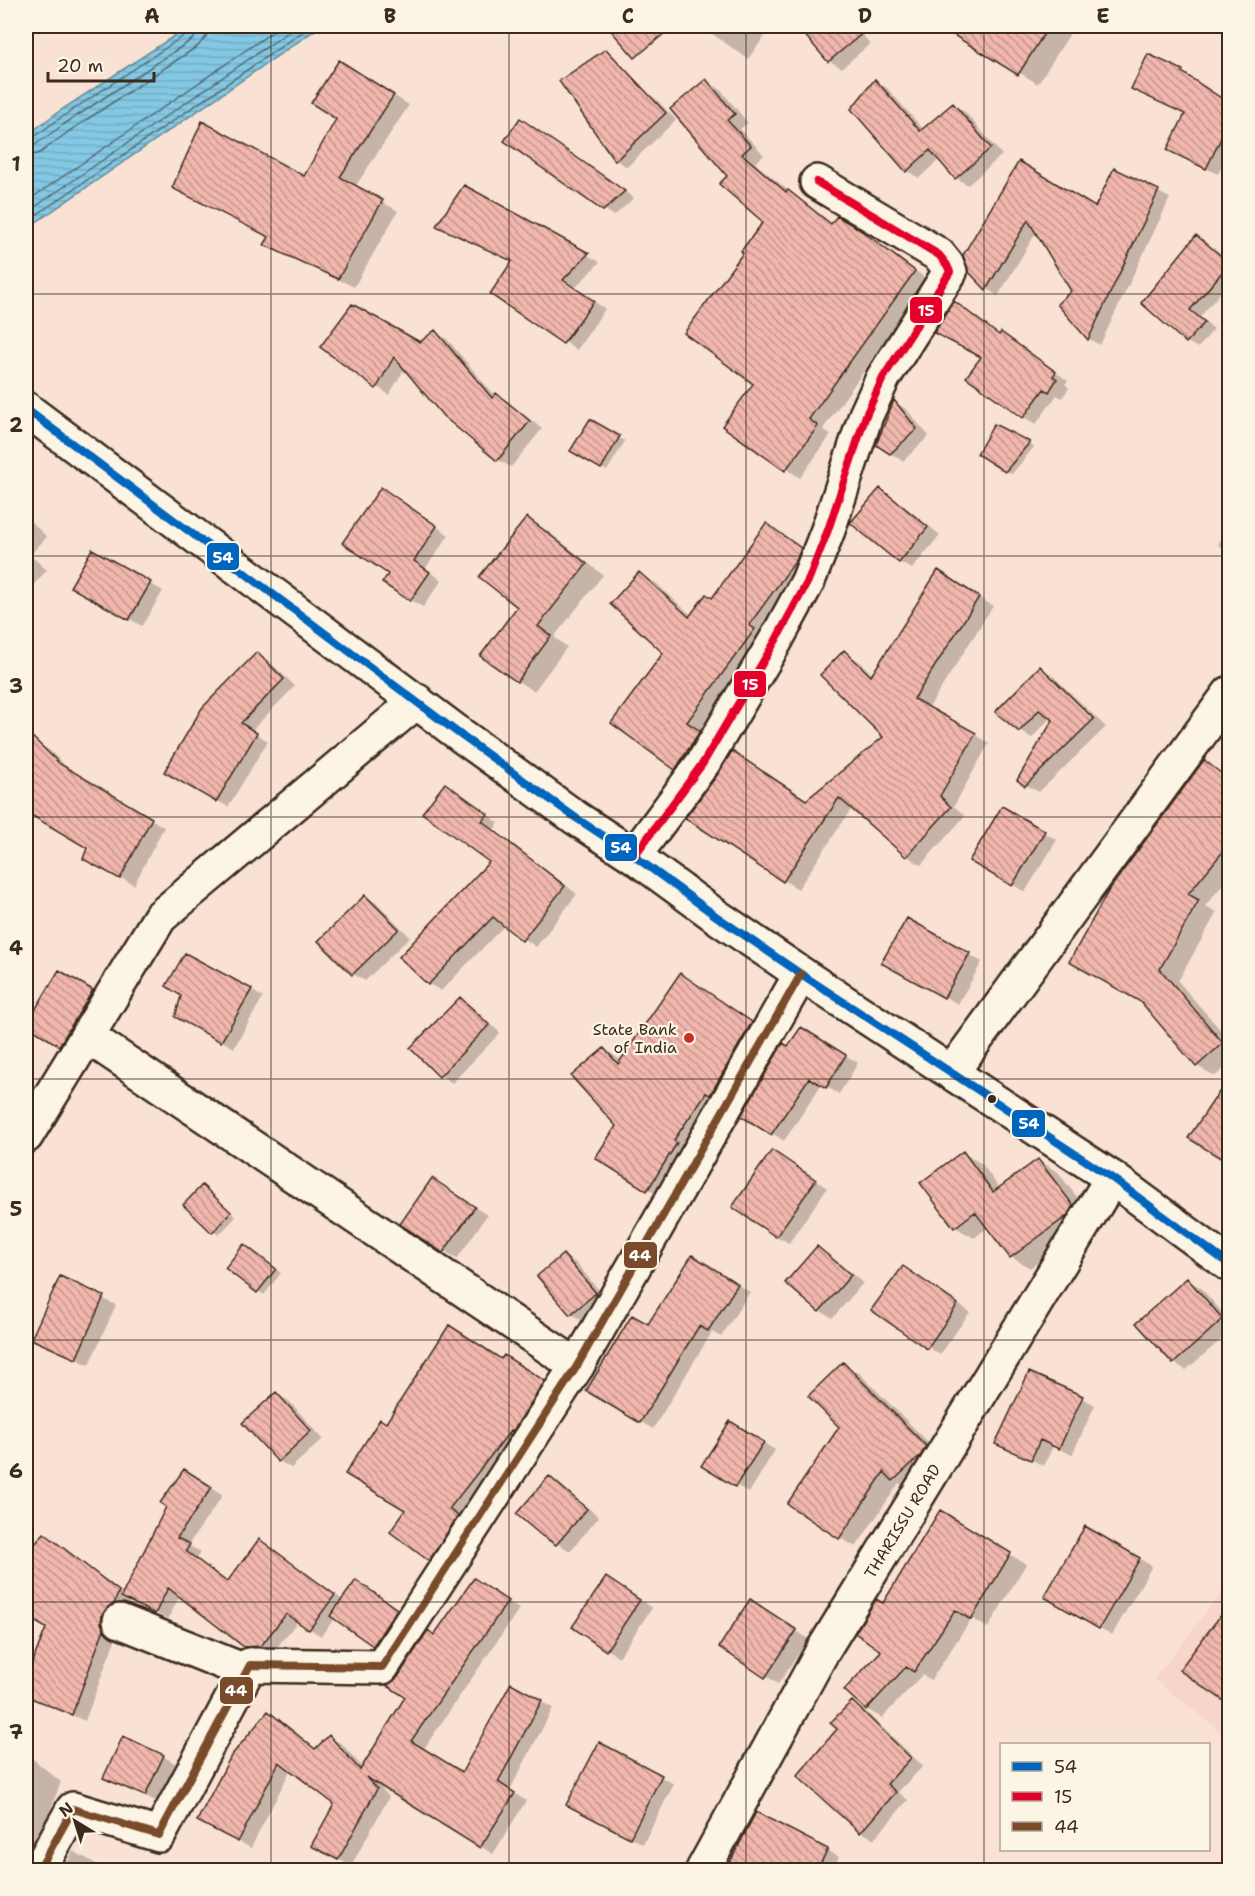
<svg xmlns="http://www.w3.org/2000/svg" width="1255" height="1896" viewBox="0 0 1255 1896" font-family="'Shantell Sans',sans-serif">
  <defs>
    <pattern id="water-rules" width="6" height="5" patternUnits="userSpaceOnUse" patternTransform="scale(1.5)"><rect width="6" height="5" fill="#83c8e4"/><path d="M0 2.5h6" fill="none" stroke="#72acc3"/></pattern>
    <pattern id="building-back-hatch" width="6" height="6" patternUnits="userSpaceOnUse" patternTransform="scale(1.5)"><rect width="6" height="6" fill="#f1b7ad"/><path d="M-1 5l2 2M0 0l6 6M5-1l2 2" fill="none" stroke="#c4958c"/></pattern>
  </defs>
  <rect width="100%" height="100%" fill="#f9e2d4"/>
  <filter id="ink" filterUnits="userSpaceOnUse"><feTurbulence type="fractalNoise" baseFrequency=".0167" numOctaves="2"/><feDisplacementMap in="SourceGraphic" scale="12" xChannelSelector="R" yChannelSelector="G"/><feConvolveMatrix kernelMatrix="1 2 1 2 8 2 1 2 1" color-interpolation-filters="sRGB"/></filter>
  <g filter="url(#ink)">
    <path fill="#f7d5c8" d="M1229 1583V1738L1154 1679Z"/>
    <path fill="url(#water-rules)" stroke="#668995" stroke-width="1.5" d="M189 26H321L26 229V136L55 114Z"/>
    <path fill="#0003" d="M701 26H772L748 59Z
      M799 26H870L861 33 870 44 842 68 829 61Z
      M948 26H1072L1074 27 1038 84 946 28Z
      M605 66 656 99 676 120 627 167 616 160 561 82Z
      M355 71 409 105 355 187 398 211 354 287 267 245 338 119Z
      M1182 71 1230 104V151L1218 174 1180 156 1186 114 1145 95Z
      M706 81 720 89 748 123 740 129 764 155 755 163 791 193 832 224 837 218 876 241 928 280 823 429 831 435 800 478 725 426 755 383 765 222 729 176Z
      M875 81 887 88 924 130 953 105 965 112 1002 155 968 185 956 178 940 159 919 178 907 171Z
      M530 126 634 198 614 216 604 209Z
      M1020 163 1096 209 1114 170 1170 198 1100 345 1089 339 1059 304 1073 291 1037 231 998 296 987 289 970 271Z
      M464 187 600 262 575 288 605 309 577 350 492 293 514 261 439 226Z
      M1196 237 1230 261V281L1200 317 1214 329 1198 348 1187 342 1143 303Z
      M955 303 1000 335 1014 342 1068 381 1065 384 1069 388 1062 398 1057 395 1036 424 1023 417 982 357Z
      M435 332 447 339 495 396 496 395 509 402 542 429 511 467 498 460 405 368 389 395 322 347 420 344Z
      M894 402 906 409 929 436 903 461 890 453Z
      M590 421 625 441 607 471 572 451Z
      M995 426 1034 447 1012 474 979 453Z
      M880 489 893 497 940 535 912 569 899 562Z
      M394 497 449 535 425 569 442 580 423 607 410 600Z
      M26 517 47 537 30 555 47 570 26 593Z
      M528 519 545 529 603 575 554 637 567 647 534 691 517 681 519 606Z
      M1230 523V552L1218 545Z
      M767 525 817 559 692 778 676 768 665 652 640 574 656 583 692 616 713 599Z
      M92 551 163 591 142 626 72 586Z
      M953 581 993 606 928 709 989 743 954 806 965 816 921 865 907 856 852 808 798 889 783 880 807 801 885 737 844 652 859 661 873 675Z
      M257 654 268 660 295 686 251 731 268 741 228 807 167 771Z
      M1040 668 1053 676 1106 727 1039 792 1026 785 1055 720 1051 717 1032 738 1020 731Z
      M36 742 49 750 73 773 164 827 134 885 85 858 89 848 26 810V754Z
      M1204 762 1230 778V876L1205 906 1217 912 1178 981 1230 1041V1064L1215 1076 1197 1066 1143 1001Z
      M446 785 499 823 494 830 577 894 536 947 505 925 441 991 429 984 401 957 491 862Z
      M1002 808 1057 840 1025 892 971 860Z
      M365 897 378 904 410 937 365 981 353 974Z
      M907 920 982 962 958 1004 883 962Z
      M186 955 263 997 234 1048 177 1016 183 995Z
      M60 972 105 999 73 1052 27 1025 26 1033V1007L31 1010 28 1023Z
      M697 985 768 1033 664 1199 648 1189 617 1126 604 1049 622 1061Z
      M460 999 473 1007 500 1033 452 1083 440 1075Z
      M814 1036 858 1063 839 1094 822 1084 784 1141 743 1115 789 1048Z
      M963 1153 982 1164 1000 1189 1039 1161 1058 1172 1092 1217 1086 1226 1030 1268 1011 1257 987 1228 974 1238 955 1227Z
      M785 1159 827 1188 789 1243 776 1236Z
      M433 1180 487 1215 457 1259 403 1224Z
      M203 1187 236 1217 219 1235 213 1231Z
      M817 1248 830 1255 863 1283 833 1318 820 1311 787 1283Z
      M250 1249 281 1273 264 1295 227 1268Z
      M564 1256 576 1263 608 1301 584 1321 571 1314 539 1276Z
      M705 1264 750 1292 721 1337 712 1332 653 1429 588 1391Z
      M916 1275 970 1312 940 1355 873 1310Z
      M60 1278 116 1305 89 1365 33 1339Z
      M1187 1280 1200 1287 1230 1321V1332L1186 1370 1174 1363Z
      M502 1360 517 1364 556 1390 442 1567 429 1559 408 1510 386 1424Z
      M843 1364 859 1373 942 1456 911 1490 899 1483 856 1547 840 1538Z
      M276 1394 289 1401 323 1439 291 1468 279 1461Z
      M1082 1398 1095 1405 1072 1455 1053 1446 1044 1466 997 1443Z
      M743 1430 775 1450 749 1493 703 1465Z
      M196 1477 223 1495 188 1545 201 1552 197 1559 228 1583 259 1541 343 1600 369 1589 409 1617 387 1652 335 1618 321 1636 298 1621 273 1652 258 1653 245 1646 180 1595 168 1619 130 1601 114 1631 116 1637 85 1721 26 1695V1682L48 1627 54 1601 26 1579V1557L44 1534 57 1542 124 1594Z
      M549 1478 562 1486 599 1517 570 1551 543 1535Z
      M940 1512 1026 1564 988 1628 972 1618 931 1680 922 1675 882 1718 866 1709 884 1650V1605Z
      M1086 1528 1152 1566 1112 1635 1046 1597Z
      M619 1586 652 1608 619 1657 606 1649Z
      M486 1587 519 1609 423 1750 463 1774 511 1685 553 1708 510 1790 526 1801 493 1854 375 1781 389 1797 351 1866 325 1852 336 1804 291 1769 251 1848 211 1827 268 1713 280 1720 316 1749 329 1737 342 1744 363 1768 407 1697 399 1678 435 1636Z
      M763 1609 809 1639 778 1684 766 1676Z
      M852 1703 864 1710 923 1766 898 1792 908 1800 874 1839 861 1832 839 1729Z
      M599 1744 674 1784 643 1844 581 1812Z
      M26 1753 61 1782 28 1867 26 1866Z
      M163 1756 176 1764 158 1802 118 1784Z
      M757 1814 839 1857 832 1870H727Z
      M73 1851 100 1866 108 1870H63Z"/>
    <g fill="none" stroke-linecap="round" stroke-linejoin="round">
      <path stroke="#58696d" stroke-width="1.5" d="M26 140 31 139 59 119 188 33 192 26
        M26 148 35 145 63 125 193 39 198 33 199 26
        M26 157 40 153 68 132 198 46 206 37 208 26
        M26 202 281 26
        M26 213 297 26
        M26 222 311 26"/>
    </g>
    <path fill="url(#building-back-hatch)" stroke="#3b2a1e" stroke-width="1.5" d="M607 26H673L635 58Z
      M797 26H871L828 62Z
      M939 26H1049L1018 75Z
      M606 49 666 113 615 161 559 81Z
      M1148 54 1183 70 1182 72 1230 104V120L1206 169 1167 150 1185 114 1131 89Z
      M339 60 394 95 340 177 383 200 338 279 264 245 269 237 172 188 202 121 304 176 336 119 311 103Z
      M706 79 735 114 727 120 751 146 742 154 786 192 788 190 831 224 837 216 862 231 915 271 809 419 818 426 785 471 722 426 753 384 684 333 743 253 741 251 763 222 719 184 727 176 670 109Z
      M875 79 920 131 953 103 991 148 955 179 930 150 906 172 851 109Z
      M520 118 625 191 603 211 504 141Z
      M1019 161 1095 207 1114 168 1159 190 1088 340 1057 304 1071 291 1028 220 986 290 968 271 963 255Z
      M464 185 589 253 563 280 594 301 563 344 490 294 512 261 436 226Z
      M1196 235 1230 263 1190 310 1205 322 1186 343 1141 303Z
      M954 301 999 335 1001 332 1056 372 1053 376 1057 379 1049 392 1044 389 1023 418 966 377 981 357 934 333Z
      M352 304 420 342 435 330 492 398 496 393 530 421 497 461 443 416 394 357 376 389 320 347Z
      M894 400 917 429 890 454 876 445Z
      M590 419 620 436 601 469 570 451Z
      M994 424 1030 442 1005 472 977 454Z
      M381 487 437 526 414 561 430 572 410 601 382 583 388 574 342 543Z
      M880 488 928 527 899 563 850 523Z
      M527 517 587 564 538 626 551 636 517 682 480 656 517 607 479 577Z
      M766 523 801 548 797 559 749 625 755 629 687 722 700 731 675 770 611 723 663 653 610 604 639 572 689 617 706 594 712 598Z
      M92 549 151 582 129 620 70 587Z
      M938 570 979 597 914 699 976 733 940 796 951 807 906 857 839 798 783 882 685 818 718 774 732 751 806 800 883 737 820 675 844 650 871 676Z
      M257 652 284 679 241 723 257 733 216 802 164 772 202 708Z
      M1040 666 1094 719 1025 786 1017 780 1053 720 1039 710 1019 732 995 712Z
      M26 731 60 764 152 818 120 879 83 859 87 848 26 812Z
      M1204 760 1230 780V843L1188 894 1199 900 1160 969 1223 1043 1196 1067 1141 1002 1069 962 1109 890Z
      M445 783 488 814 482 821 565 886 522 941 493 917 428 985 399 957 489 862 422 813Z
      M1002 806 1045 831 1012 886 969 861Z
      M365 895 399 929 352 975 318 941Z
      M907 918 970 953 944 998 881 963Z
      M185 953 252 989 221 1042 175 1017 181 996 166 986Z
      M59 970 93 990 59 1046 26 1025Z
      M680 973 752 1022 710 1095 706 1093 674 1140 677 1143 647 1191 595 1158 616 1126 571 1076 604 1048 618 1064Z
      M460 997 489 1025 439 1077 410 1048Z
      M801 1027 846 1055 826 1088 809 1078 771 1135 741 1116 783 1043 788 1046Z
      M1230 1076V1164L1188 1138Z
      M772 1150 816 1180 776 1237 732 1207Z
      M963 1151 993 1192 1038 1159 1073 1205 1067 1216 1010 1258 975 1212 954 1228 920 1183Z
      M432 1178 475 1207 443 1253 400 1224Z
      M202 1185 231 1212 212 1233 183 1205Z
      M244 1244 276 1269 257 1293 225 1268Z
      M817 1246 851 1275 819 1312 785 1283Z
      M563 1254 596 1293 570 1315 537 1276Z
      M692 1255 738 1284 708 1331 699 1326 640 1423 586 1391 632 1315 648 1324Z
      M903 1266 958 1304 927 1349 871 1310Z
      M60 1276 104 1296 76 1359 31 1339Z
      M1187 1278 1223 1319 1173 1364 1136 1323Z
      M449 1325 501 1359 504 1355 545 1381 513 1431 511 1430 449 1509 458 1516 429 1561 390 1532 405 1510 345 1474 380 1419 386 1423Z
      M843 1362 926 1446 921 1455 893 1481 884 1472 839 1539 787 1504 839 1427 808 1396Z
      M1029 1372 1083 1396 1059 1449 1040 1440 1031 1460 995 1444Z
      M276 1392 311 1431 278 1462 242 1423Z
      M730 1421 764 1442 735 1487 701 1466Z
      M184 1469 212 1487 177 1538 190 1544 186 1551 227 1582 259 1539 335 1595 309 1630 286 1614 261 1646 244 1647 168 1588 155 1614 121 1597 166 1507 160 1503Z
      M549 1476 587 1509 556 1545 542 1536 516 1514Z
      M940 1510 1011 1553 971 1620 955 1610 914 1672 906 1667 866 1710 844 1690 881 1651 855 1633 876 1599 883 1603Z
      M1085 1526 1140 1558 1099 1629 1044 1597Z
      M44 1533 119 1591 114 1604 108 1607 102 1615 101 1623 104 1629 72 1715 26 1696V1678L46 1628 26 1616V1555Z
      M606 1577 640 1600 606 1651 572 1627Z
      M474 1578 508 1601 411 1741 462 1772 511 1683 542 1700 498 1782 515 1793 480 1848 366 1777 377 1789 338 1860 311 1846 334 1804 279 1762 238 1842 197 1821 231 1756 268 1711 315 1749 329 1735 360 1770 405 1697 386 1685 398 1677 428 1630 434 1635Z
      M356 1580 397 1609 373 1646 330 1616Z
      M750 1599 797 1630 765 1678 719 1647Z
      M1230 1603V1705L1179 1670Z
      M852 1701 911 1758 887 1784 896 1792 860 1833 797 1776 837 1729 830 1723Z
      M123 1736 164 1755 145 1796 103 1778Z
      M599 1742 662 1775 630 1838 566 1805Z
      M756 1812 828 1849 817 1870H726Z"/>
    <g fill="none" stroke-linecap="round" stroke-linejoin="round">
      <defs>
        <g id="street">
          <path d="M634 856 703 763 776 640 808 581 828 530 866 415 883 378 950 272 947 265 939 255 817 182"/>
          <path d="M87 1036 577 1366"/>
          <path d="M26 1136 160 917 417 701"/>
          <path d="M120 1621 245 1671 250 1665"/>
          <path d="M39 1870 73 1809 159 1835 250 1665 382 1667 577 1366 801 974"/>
          <path id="s1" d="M703 1870 822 1652 1112 1178"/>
        </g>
        <path id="secondary" d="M952 1072 1230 693"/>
        <path id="primary" d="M26 409 462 736 576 818 634 856 716 916 801 974 1112 1178 1230 1265"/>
      </defs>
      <use href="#street" stroke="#3b2a1e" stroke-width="38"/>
      <use href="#secondary" stroke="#3b2a1e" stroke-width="38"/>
      <use href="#primary" stroke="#3b2a1e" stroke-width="38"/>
      <use href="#street" stroke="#fcf5e5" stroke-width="33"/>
      <use href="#secondary" stroke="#fcf5e5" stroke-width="33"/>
      <use href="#primary" stroke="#fcf5e5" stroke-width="33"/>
      <defs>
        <path id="bus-1" d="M26 409 462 736 576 818 634 856 716 916 801 974 1112 1178 1230 1265"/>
        <path id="bus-2" d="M634 856 703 763 776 640 808 581 828 530 866 415 883 378 950 272 947 265 939 255 817 182"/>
        <path id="bus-3" d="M39 1870 73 1809 159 1835 250 1665 382 1667 577 1366 801 974"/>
      </defs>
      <use href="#bus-1" stroke="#fcf5e5" stroke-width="12"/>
      <use href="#bus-2" stroke="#fcf5e5" stroke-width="12"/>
      <use href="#bus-3" stroke="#fcf5e5" stroke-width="12"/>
      <use href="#bus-1" stroke="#0065bd" stroke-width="8"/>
      <use href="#bus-2" stroke="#e4002b" stroke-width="8"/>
      <use href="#bus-3" stroke="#7a4b2a" stroke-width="8"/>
    </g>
  </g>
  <path fill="none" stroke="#3b2a1e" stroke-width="1.5" stroke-opacity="0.55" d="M271 26V1870M509 26V1870M746 26V1870M984 26V1870M26 294H1230M26 556H1230M26 817H1230M26 1079H1230M26 1340H1230M26 1602H1230"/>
  <circle fill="#c8321e" stroke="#fcf5e5" stroke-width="2" cx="689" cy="1038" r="6"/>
  <circle fill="#3b2a1e" stroke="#fcf5e5" stroke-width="2" cx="992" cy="1099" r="5"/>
  <g text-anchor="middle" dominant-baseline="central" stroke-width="4.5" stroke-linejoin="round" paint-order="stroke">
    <g font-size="16" fill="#3b2a1e" stroke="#fcf5e5" text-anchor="end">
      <text x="677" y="1029">State Bank<tspan x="677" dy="18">of India</tspan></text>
    </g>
    <g font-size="16" fill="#3b2a1e" stroke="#fcf5e5">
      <text stroke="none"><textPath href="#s1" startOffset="402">THARISSU ROAD</textPath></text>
    </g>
  </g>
  <g stroke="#fcf5e5" stroke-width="2">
    <rect x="909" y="296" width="34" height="28" rx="6" fill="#e4002b"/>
    <rect x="206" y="542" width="34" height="29" rx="6" fill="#0065bd"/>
    <rect x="733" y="670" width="34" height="28" rx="6" fill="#e4002b"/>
    <rect x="604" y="833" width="34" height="29" rx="6" fill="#0065bd"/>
    <rect x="1011" y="1109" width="35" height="29" rx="6" fill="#0065bd"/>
    <rect x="623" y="1241" width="35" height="28" rx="6" fill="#7a4b2a"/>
    <rect x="219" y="1676" width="35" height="29" rx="6" fill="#7a4b2a"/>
  </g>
  <g font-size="16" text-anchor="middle" font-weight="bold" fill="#fff">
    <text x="926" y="316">15</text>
    <text x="223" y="563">54</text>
    <text x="750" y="690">15</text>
    <text x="621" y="853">54</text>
    <text x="1029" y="1129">54</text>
    <text x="640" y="1261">44</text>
    <text x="236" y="1696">44</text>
  </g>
  <rect width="1255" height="1896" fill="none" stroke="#fcf5e5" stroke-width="66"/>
  <rect x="1000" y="1743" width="210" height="108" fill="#fcf5e5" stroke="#afa495" stroke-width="1.5"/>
  <rect x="1012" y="1762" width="30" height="9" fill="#0065bd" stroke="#afa495" stroke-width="1.5"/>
  <text x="1054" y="1773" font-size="18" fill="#3b2a1e">54</text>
  <rect x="1012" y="1792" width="30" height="9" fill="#e4002b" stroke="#afa495" stroke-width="1.5"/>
  <text x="1054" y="1803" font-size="18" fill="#3b2a1e">15</text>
  <rect x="1012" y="1822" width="30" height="9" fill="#7a4b2a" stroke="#afa495" stroke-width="1.5"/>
  <text x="1054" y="1833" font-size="18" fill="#3b2a1e">44</text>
  <g transform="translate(75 1821) rotate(322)" stroke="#fcf5e5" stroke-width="4.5" paint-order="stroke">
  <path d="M0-4.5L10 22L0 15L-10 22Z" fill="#3b2a1e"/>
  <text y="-9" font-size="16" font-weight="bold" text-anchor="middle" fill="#3b2a1e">N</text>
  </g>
  <path d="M48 72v9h106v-9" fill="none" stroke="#3b2a1e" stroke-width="3"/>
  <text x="57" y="72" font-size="18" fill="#3b2a1e" stroke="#fcf5e5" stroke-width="4.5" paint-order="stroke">20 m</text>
  <rect x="33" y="33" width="1189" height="1830" fill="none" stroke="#3b2a1e" stroke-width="2"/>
  <g font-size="20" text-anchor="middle" font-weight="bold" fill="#3b2a1e">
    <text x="152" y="23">A</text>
    <text x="390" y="23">B</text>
    <text x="628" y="23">C</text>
    <text x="865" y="23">D</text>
    <text x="1103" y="23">E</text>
    <text x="16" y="171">1</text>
    <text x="16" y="432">2</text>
    <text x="16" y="693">3</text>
    <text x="16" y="955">4</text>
    <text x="16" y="1216">5</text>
    <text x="16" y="1478">6</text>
    <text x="16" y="1739">7</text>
  </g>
</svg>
